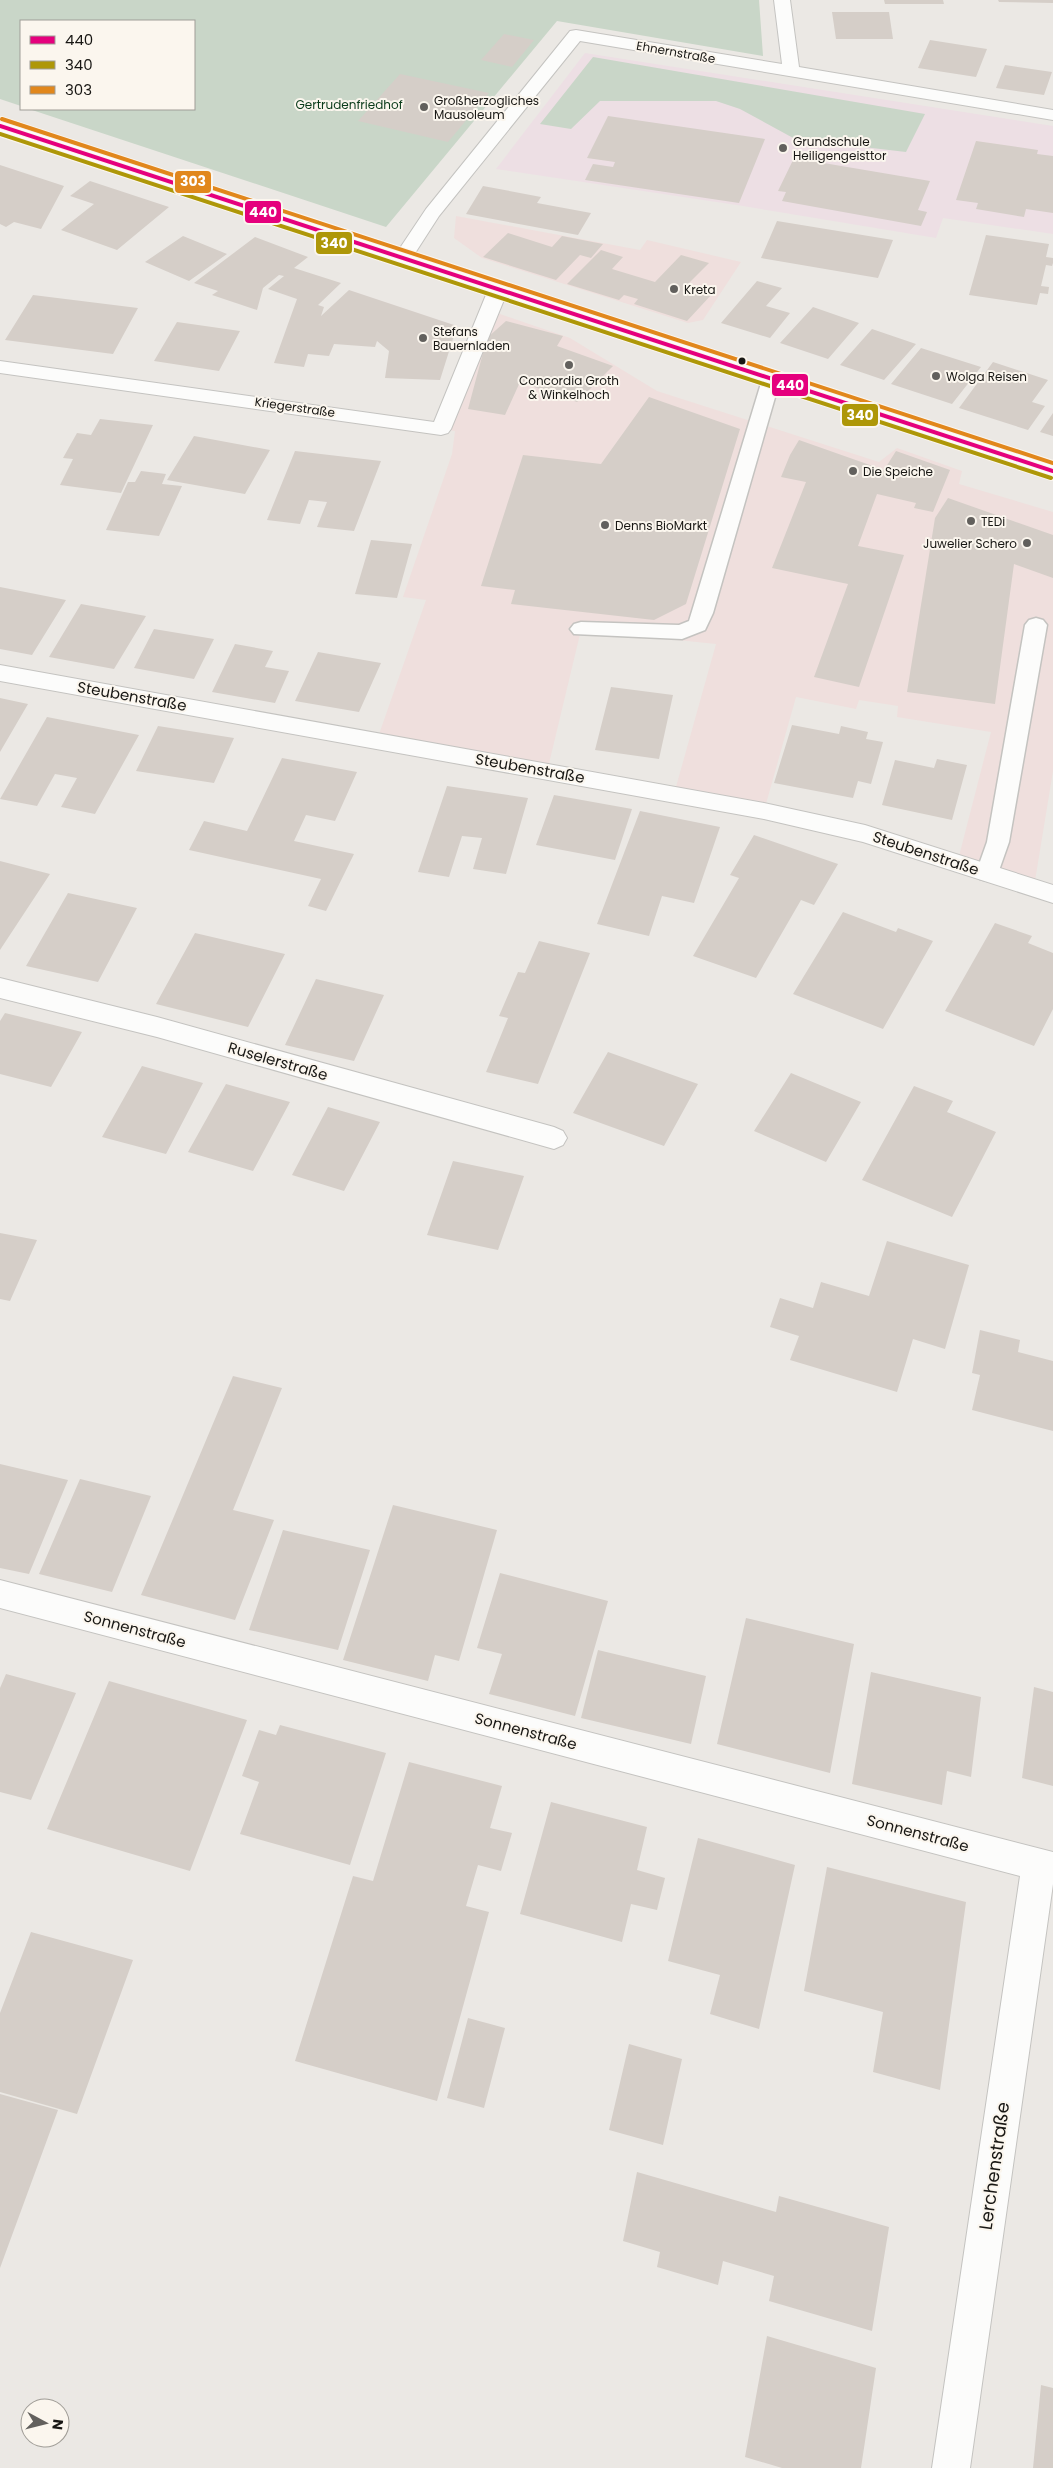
<svg xmlns="http://www.w3.org/2000/svg" width="1053" height="2468" viewBox="0 0 1053 2468" font-family="Poppins,sans-serif">
  <rect width="100%" height="100%" fill="#ebe8e4"/>
  <path fill="#efdfdd" d="M456 216 640 250 647 240 741 262 703 320 688 323 482 258 454 238Z
    M497 313 570 338 657 391 879 462 897 448 962 471 959 484 1053 512V771L1034 887 957 864 991 732 897 717 898 706 859 700 856 709 796 697 764 811 674 794 716 644 581 630 547 772 377 740 426 600 403 597 452 454 455 431 441 429Z"/>
  <path fill="#eddfe4" d="M585 53 1053 126V234L943 218 936 238 743 206 496 169Z"/>
  <path fill="#c9d6c8" d="M0 0H759L763 56 557 21 386 227 29 109H194V21H21V106L0 99Z
    M593 57 925 114 906 152 795 139 740 109 716 101H600L571 129 540 124Z"/>
  <path fill="#d5cec8" d="M884 0H943L944 4H885Z
    M998 0H1053V3L999 2Z
    M832 12H889L893 39H836Z
    M504 34 534 40 512 67 481 60Z
    M930 40 987 49 976 77 918 68Z
    M1005 65 1052 72 1044 95 996 88Z
    M400 74 489 93 448 142 358 121Z
    M608 116 765 139 739 203 585 180 593 164 613 167 615 162 587 158Z
    M976 141 1038 150 1037 154 1053 156V213L1026 209 1024 217 976 209 978 203 956 200Z
    M794 158 930 181 918 210 927 212 921 226 782 201 786 192 778 191Z
    M0 165 64 186 41 229 14 222 6 227 0 224Z
    M90 181 169 207 117 250 61 230 94 204 70 196Z
    M483 186 541 197 537 203 591 213 578 235 466 214Z
    M777 221 893 240 878 278 761 258Z
    M508 233 552 247 562 236 603 244 591 258 580 255 556 280 483 257Z
    M986 235 1049 244 1046 257 1053 258V263L1052 266 1046 265 1041 286 1049 287 1048 294 1040 293 1037 305 969 295Z
    M183 236 227 254 189 281 145 262Z
    M255 237 308 257 294 268 341 283 318 305 324 307 321 316 349 290 457 326 440 380 385 378 389 351 377 341 375 347 334 344 329 356 308 354 304 367 274 363 297 299 268 289 284 276 279 275 263 288 257 310 212 295 218 291 194 283Z
    M601 250 623 257 612 269 655 282 681 255 709 263 687 285 713 293 687 321 634 304 638 299 624 295 619 300 567 284Z
    M757 281 782 288 766 306 790 313 770 338 721 323Z
    M33 295 138 308 113 354 5 340Z
    M813 307 859 323 828 359 780 343Z
    M506 321 563 336 557 346 613 366 577 402 520 382 505 415 468 409 487 338Z
    M177 322 240 331 219 371 154 361Z
    M872 329 916 344 884 380 840 365Z
    M921 348 981 367 952 404 891 384Z
    M993 362 1048 380 1032 402 1045 406 1028 430 959 408Z
    M649 397 740 429 686 604 654 620 511 604 515 590 481 586 523 455 601 464Z
    M1053 413V436L1040 432Z
    M100 419 153 425 121 493 60 485 73 459 63 458 77 433 91 435Z
    M194 436 270 450 245 494 167 480Z
    M799 440 884 470 896 451 950 470 933 512 914 508 916 503 877 494 858 546 904 555 859 687 814 677 848 584 772 568 806 482 781 477 790 455Z
    M295 451 381 461 354 531 317 527 327 502 309 500 300 524 267 520Z
    M141 471 166 474 162 484 182 486 159 536 106 530 128 482H135Z
    M948 498 1053 535V578L1014 564 995 704 907 692 935 518Z
    M371 540 412 544 397 598 355 594Z
    M0 587 66 600 32 655 0 649Z
    M81 604 146 616 114 669 49 657Z
    M154 629 214 639 194 679 134 668Z
    M235 644 273 651 265 667 289 671 275 703 212 692Z
    M318 652 381 663 359 712 295 701Z
    M611 687 673 695 659 759 595 750Z
    M0 698 28 704 0 752Z
    M47 717 139 735 95 814 61 807 77 778 55 774 37 806 0 799Z
    M792 725 839 734 841 726 868 732 866 739 883 742 871 784 858 781 853 798 774 783Z
    M158 726 234 738 214 783 136 771Z
    M282 758 357 772 335 821 306 815 294 841 354 854 326 911 308 906 321 879 189 850 204 821 247 831Z
    M937 759 967 765 952 820 882 805 895 760 934 768Z
    M447 786 528 798 506 874 473 869 482 838 462 836 449 877 418 872Z
    M554 795 632 809 615 860 536 845Z
    M640 811 720 827 694 903 662 896 649 936 597 924Z
    M754 835 838 864 814 905 801 900 756 978 693 956 739 878 730 875Z
    M0 861 50 874 0 950Z
    M68 893 137 908 98 982 26 966Z
    M843 912 896 932 898 928 933 941 883 1029 793 994Z
    M995 923 1032 936 1028 943 1053 953V1009L1034 1046 945 1011Z
    M195 933 285 954 248 1027 156 1004Z
    M539 941 590 953 538 1084 486 1072 508 1018 499 1016 518 972 525 973Z
    M316 979 384 995 354 1061 285 1045Z
    M5 1013 82 1032 51 1087 0 1074V1021Z
    M608 1052 698 1084 664 1146 573 1113Z
    M142 1066 203 1083 166 1154 102 1137Z
    M791 1073 861 1102 826 1162 754 1131Z
    M226 1084 290 1102 253 1171 188 1152Z
    M914 1086 953 1101 947 1112 996 1132 952 1217 862 1180Z
    M328 1107 380 1122 344 1191 292 1175Z
    M453 1161 524 1176 498 1250 427 1235Z
    M0 1233 37 1240 10 1301 0 1299Z
    M887 1241 969 1265 945 1349 913 1339 897 1392 790 1360 799 1336 770 1327 780 1298 813 1308 821 1282 869 1296Z
    M980 1330 1020 1340 1018 1352 1053 1361V1431L972 1410 980 1375 972 1373Z
    M233 1376 282 1388 233 1510 274 1520 235 1620 141 1595Z
    M0 1464 68 1480 29 1574 0 1568Z
    M80 1479 151 1496 112 1592 39 1574Z
    M393 1505 497 1530 459 1661 435 1655 428 1681 343 1660Z
    M283 1530 370 1550 338 1650 249 1630Z
    M500 1573 608 1601 575 1716 489 1694 502 1654 477 1648Z
    M746 1618 854 1644 830 1773 717 1744Z
    M598 1650 706 1676 691 1744 581 1718Z
    M871 1672 981 1697 971 1777 947 1771 942 1805 852 1784Z
    M6 1674 76 1693 31 1800 0 1792V1688Z
    M109 1681 247 1720 190 1871 47 1829Z
    M1034 1687 1053 1692V1786L1022 1778Z
    M280 1725 386 1753 350 1865 240 1834 259 1782 242 1776 259 1730 276 1735Z
    M409 1762 502 1786 490 1828 512 1833 501 1871 478 1865 466 1906 489 1912 437 2101 295 2061 353 1876 373 1881Z
    M551 1802 647 1827 637 1870 665 1878 657 1910 631 1904 622 1942 520 1914Z
    M698 1838 795 1865 759 2029 710 2014 720 1975 668 1961Z
    M827 1867 966 1902 940 2090 873 2072 883 2012 804 1991Z
    M31 1932 133 1960 77 2114 0 2092V2013Z
    M468 2018 505 2028 484 2108 447 2098Z
    M629 2044 682 2059 663 2145 609 2130Z
    M0 2094 58 2110 0 2268Z
    M637 2172 776 2212 779 2196 889 2227 872 2331 769 2301 774 2276 723 2261 718 2285 657 2267 660 2252 623 2241Z
    M767 2336 876 2368 861 2468H782L745 2457Z
    M1041 2385 1053 2388V2468H1033Z"/>
  <g fill="none" stroke-linecap="round" stroke-linejoin="round">
    <defs>
      <path id="service" d="M771 374 778 376 780 380 713 613 705 630 682 639 574 634 570 629 574 624 581 622 679 625 689 621 762 380 764 376Z
        M1036 618 1043 620 1047 625 1009 842 996 879 988 881 980 879 976 873 987 842 1025 625 1029 620Z"/>
      <path id="minor" d="M774 0H790L799 67 1053 110V120L580 41 439 216 410 261H396L394 257 426 209 570 31 576 30 782 64Z
        M498 284 505 286 508 290 451 429 448 433 441 435 0 373V361L434 422 488 290 491 286Z
        M0 665 764 803 865 825 1053 885V903L863 842 764 819 0 681Z
        M0 978 157 1017 554 1127 563 1131 567 1138 563 1145 554 1149 157 1037 0 998Z
        M0 1580 1053 1852V1884L970 2468H932L1020 1876 0 1608Z"/>
      <path id="tertiary" d="M0 121 1053 464V477L0 132Z"/>
    </defs>
    <use href="#service" stroke="#c4c3c0" stroke-width="3"/>
    <use href="#minor" stroke="#c4c3c0" stroke-width="2"/>
    <use href="#tertiary" stroke="#c4c3c0" stroke-width="2"/>
    <use href="#service" fill="#fcfcfb" fill-rule="evenodd"/>
    <use href="#minor" fill="#fcfcfb" fill-rule="evenodd"/>
    <use href="#tertiary" fill="#fcfcfb" fill-rule="evenodd"/>
    <defs>
      <path id="bus-1" d="M0 126 1053 471"/>
      <path id="bus-2" d="M0 134 1051 478"/>
      <path id="bus-3" d="M2 119 1053 463"/>
    </defs>
    <use href="#bus-1" stroke="#fbf6ee" stroke-width="6"/>
    <use href="#bus-2" stroke="#fbf6ee" stroke-width="6"/>
    <use href="#bus-3" stroke="#fbf6ee" stroke-width="6"/>
    <use href="#bus-1" stroke="#e5007d" stroke-width="4"/>
    <use href="#bus-2" stroke="#ae9708" stroke-width="4"/>
    <use href="#bus-3" stroke="#e1871c" stroke-width="4"/>
  </g>
  <g fill="#62605d" stroke="#fbf6ee" stroke-width="2">
    <circle cx="424" cy="107" r="5"/>
    <circle cx="783" cy="148" r="5"/>
    <circle cx="674" cy="289" r="5"/>
    <circle cx="423" cy="338" r="5"/>
    <circle cx="569" cy="365" r="5"/>
    <circle cx="936" cy="376" r="5"/>
    <circle cx="853" cy="471" r="5"/>
    <circle cx="971" cy="521" r="5"/>
    <circle cx="605" cy="525" r="5"/>
    <circle cx="1027" cy="543" r="5"/>
  </g>
  <circle fill="#181714" stroke="#fbf6ee" stroke-width="2" cx="742" cy="361" r="4.5"/>
  <g text-anchor="middle" dominant-baseline="central" stroke-width="4" stroke-linejoin="round" paint-order="stroke">
    <g font-size="12" fill="#181714" stroke="#fbf6ee">
      <text transform="translate(676 52) rotate(10)">Ehnernstraße</text>
      <text transform="translate(295 407) rotate(8)">Kriegerstraße</text>
    </g>
    <g font-size="12" fill="#181714" stroke="#fbf6ee" text-anchor="start">
      <text x="434" y="100">Großherzogliches<tspan x="434" dy="14">Mausoleum</tspan></text>
      <text x="793" y="141">Grundschule<tspan x="793" dy="14">Heiligengeisttor</tspan></text>
      <text x="684" y="289">Kreta</text>
      <text x="433" y="331">Stefans<tspan x="433" dy="14">Bauernladen</tspan></text>
      <text x="946" y="376">Wolga Reisen</text>
      <text x="569" y="380" text-anchor="middle">Concordia Groth<tspan x="569" dy="14">&amp; Winkelhoch</tspan></text>
      <text x="863" y="471">Die Speiche</text>
      <text x="981" y="521">TEDi</text>
      <text x="615" y="525">Denns BioMarkt</text>
      <text x="1017" y="543" text-anchor="end">Juwelier Schero</text>
    </g>
    <g font-size="12" fill="#0a3b1a" stroke="#fbf6ee">
      <text x="349" y="104">Gertrudenfriedhof</text>
    </g>
    <g font-size="15" fill="#181714" stroke="#fbf6ee">
      <text transform="translate(132 696) rotate(10)">Steubenstraße</text>
      <text transform="translate(530 768) rotate(10)">Steubenstraße</text>
      <text transform="translate(926 853) rotate(18)">Steubenstraße</text>
      <text transform="translate(278 1061) rotate(16)">Ruselerstraße</text>
      <text transform="translate(135 1629) rotate(15)">Sonnenstraße</text>
      <text transform="translate(526 1731) rotate(15)">Sonnenstraße</text>
      <text transform="translate(918 1833) rotate(15)">Sonnenstraße</text>
    </g>
    <g font-size="18" fill="#181714" stroke="#fbf6ee">
      <text transform="translate(994 2166) rotate(-82)">Lerchenstraße</text>
    </g>
  </g>
  <g stroke="#fbf6ee" stroke-width="2">
    <rect x="174" y="170" width="38" height="24" rx="5" fill="#e1871c"/>
    <rect x="244" y="200" width="38" height="24" rx="5" fill="#e5007d"/>
    <rect x="315" y="231" width="38" height="24" rx="5" fill="#ae9708"/>
    <rect x="771" y="373" width="38" height="24" rx="5" fill="#e5007d"/>
    <rect x="841" y="403" width="38" height="24" rx="5" fill="#ae9708"/>
  </g>
  <g font-size="14" text-anchor="middle" font-weight="bold" fill="#fff">
    <text x="193" y="186">303</text>
    <text x="263" y="217">440</text>
    <text x="334" y="248">340</text>
    <text x="790" y="390">440</text>
    <text x="860" y="420">340</text>
  </g>
  <rect x="20" y="20" width="175" height="90" fill="#fbf6ee" stroke="#a09d97"/>
  <rect x="30" y="36" width="25" height="8" fill="#e5007d" stroke="#a09d97"/>
  <text x="65" y="45" font-size="15" fill="#181714">440</text>
  <rect x="30" y="61" width="25" height="8" fill="#ae9708" stroke="#a09d97"/>
  <text x="65" y="70" font-size="15" fill="#181714">340</text>
  <rect x="30" y="86" width="25" height="8" fill="#e1871c" stroke="#a09d97"/>
  <text x="65" y="95" font-size="15" fill="#181714">303</text>
  <g transform="translate(45 2423) rotate(97)"><circle r="24" fill="#fbf6ee" stroke="#a09d97"/>
  <path d="M0-4L9 19L0 12L-9 19Z" fill="#62605d"/>
  <text y="-8" font-size="14" font-weight="bold" text-anchor="middle" fill="#181714">N</text>
  </g>
</svg>
